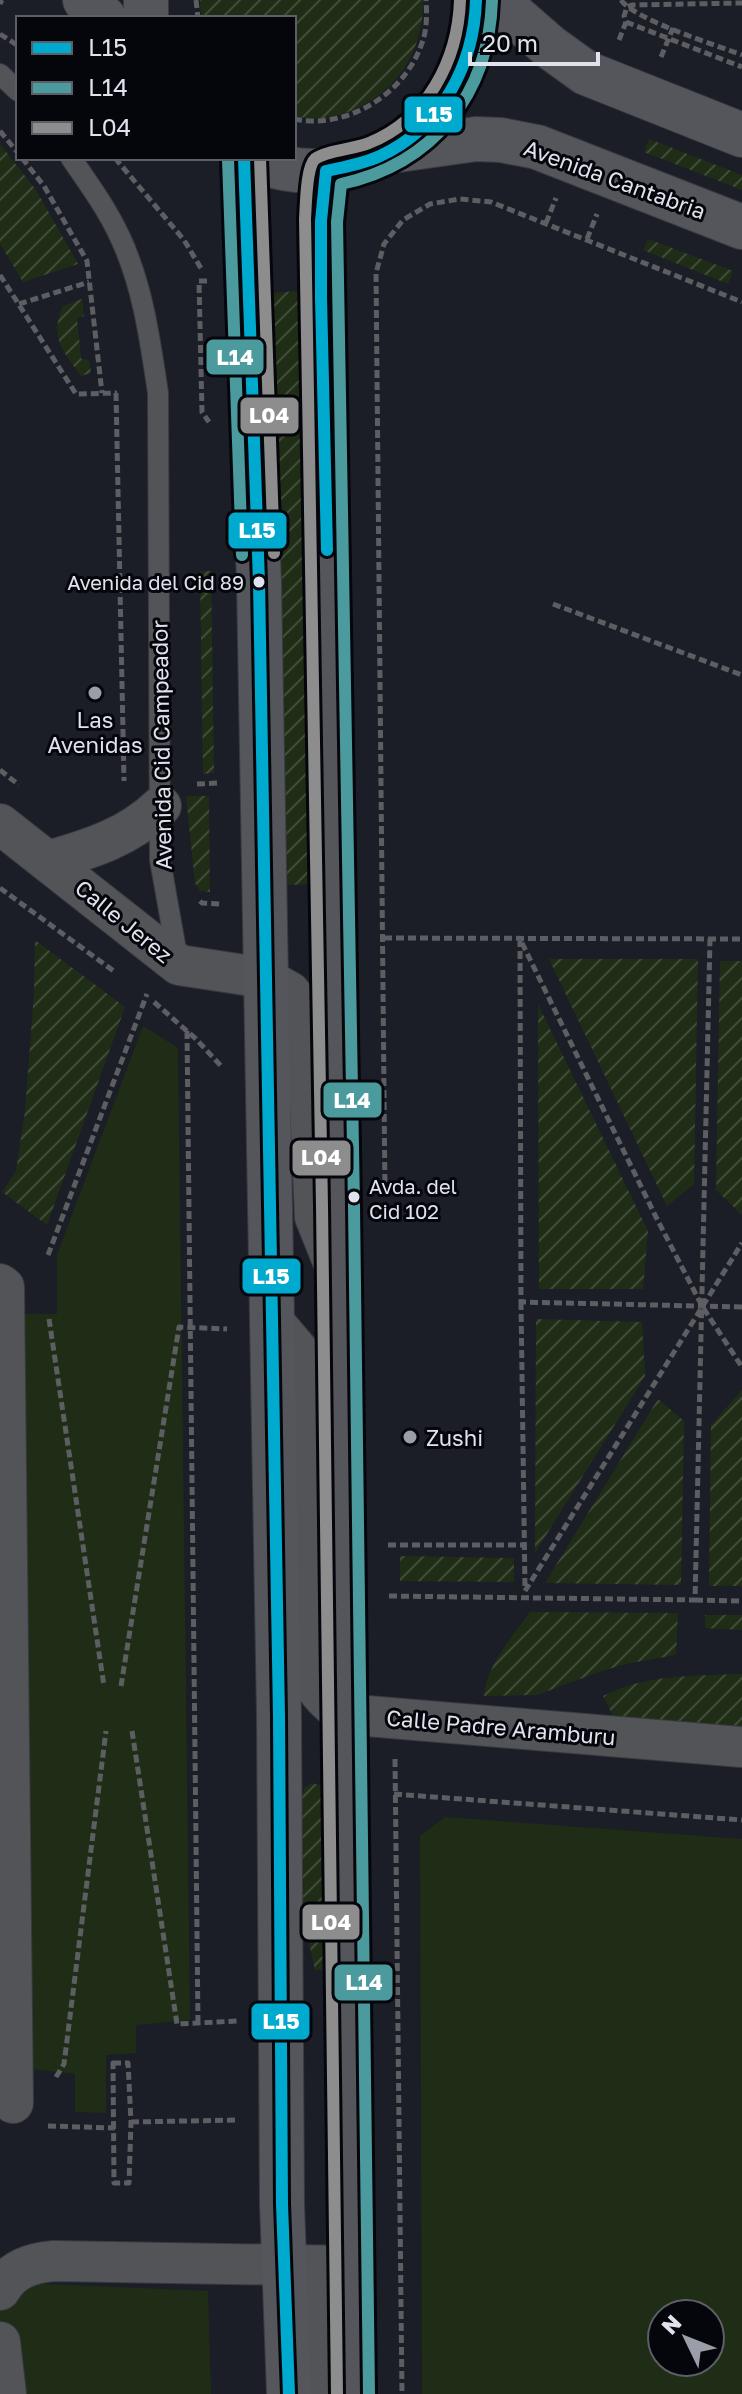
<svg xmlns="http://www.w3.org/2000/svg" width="742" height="2394" viewBox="0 0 742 2394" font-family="'Golos Text',sans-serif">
  <defs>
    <pattern id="garden-furrows" width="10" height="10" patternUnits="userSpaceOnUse" patternTransform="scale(2)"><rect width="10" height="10" fill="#202d16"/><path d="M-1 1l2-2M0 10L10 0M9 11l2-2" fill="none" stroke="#404b38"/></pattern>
  </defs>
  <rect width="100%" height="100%" fill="#1b1e26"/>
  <path fill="#202d16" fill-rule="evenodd" d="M143 1026 178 1048 190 2020 136 2025V2053L106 2055V2113L75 2112V2074L32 2069 19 1314H57V1255Z
    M445 1817 742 1839V2394H422L420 1836ZM710 2314V2362H662V2314Z
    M0 2282 208 2291 211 2394H0Z"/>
  <path fill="url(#garden-furrows)" d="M200 0H423C424 60 386 108 325 118 315 119 304 117 294 117V18H201Z
    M649 139 742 175V190L644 152Z
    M0 144 36 190 78 264 23 282 0 244Z
    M648 239 733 271 728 284 643 250Z
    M300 291 312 884 286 885 271 293Z
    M82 299 84 316 77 318 81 359 89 360 91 373 81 376C63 351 49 337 63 306Z
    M200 571H211L214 773 203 774Z
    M186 796H209L210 892 200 891 195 883Z
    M35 940 125 1007 47 1225 2 1192 16 1171 25 1111 34 993Z
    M549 959H698L694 1184 667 1206Z
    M720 961H742V1215L716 1190Z
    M538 1004 648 1231 643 1289H539Z
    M536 1319 642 1322 645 1376 535 1553Z
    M742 1390V1586H709L711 1425Z
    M658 1399 684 1421 681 1585 545 1583Z
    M400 1556 514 1558V1582L400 1581Z
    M530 1612 678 1613 676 1655 625 1664 596 1673 537 1695 484 1696C486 1666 513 1636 530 1612Z
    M705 1615H742V1630L705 1628Z
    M742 1674V1728L614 1718 603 1696C645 1674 695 1676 742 1674Z
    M312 1783 322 1786 324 1970H315L303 1915 301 1798 305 1787Z"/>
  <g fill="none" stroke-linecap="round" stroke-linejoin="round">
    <defs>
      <path id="lane" d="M0 74 18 91
        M71 158C89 184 107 209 120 237 143 286 150 340 158 393L160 860 178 961"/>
      <path id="street" d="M0 824 179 965 265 978 290 992 306 1013 315 1217 336 1269
        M48 861C90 849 129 837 161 806
        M0 1284 4 1287 13 2103
        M272 1320 301 1354 305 1640C309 1680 311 1689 343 1714L742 1747
        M284 2264 311 2284 315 2394
        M0 2290C12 2269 31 2263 54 2261L352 2266
        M0 2342 6 2394"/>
      <path id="primary" d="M85 0 104 18
        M146 0V18
        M496 0 550 47 586 73 742 135
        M391 151 476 139 501 140 537 147 742 227
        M244 158 259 582 279 1716 282 2204 289 2394
        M244 158C272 166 300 174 329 170 412 159 481 86 476 0
        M326 171 321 221V298L326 479 338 1206 353 2394"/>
    </defs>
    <use href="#lane" stroke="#373a41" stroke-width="22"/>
    <use href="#street" stroke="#373a41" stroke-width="42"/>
    <use href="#primary" stroke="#373a41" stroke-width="46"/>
    <path stroke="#5c5e62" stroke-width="5" stroke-dasharray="8 4" stroke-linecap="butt" d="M196 0 198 18
      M621 0C635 20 716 45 742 55
      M0 4 2 0
      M626 22 742 67
      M0 34 17 45
      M619 40 626 22 624 16 627 7 632 5 742 3
      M661 57 673 28
      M294 119C347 130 405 94 422 43 427 30 427 14 426 0
      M0 131 18 153
      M22 158 44 186 87 261 102 393
      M115 158 184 240 202 270
      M546 223 556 198
      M587 239 597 214
      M0 275 76 394 117 393
      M207 281H199L202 412 209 422
      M19 304 89 282
      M116 393 124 781
      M553 604 742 675
      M0 770 19 785
      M197 784 219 783
      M0 888 115 972
      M200 901 202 903 221 904
      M384 938 742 939
      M520 939 521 1302 742 1307
      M522 943 656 1217 702 1306 742 1367
      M154 1002 196 1039 222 1067
      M187 1031 198 2023
      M385 1194 376 273 384 244 403 220 430 204 460 199 491 202 742 302
      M48 1255 147 994
      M521 1302 525 1589
      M49 1319 104 1686
      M388 1545H524
      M525 1591 742 1243
      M389 1596 695 1600 710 939
      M695 1600 742 1601
      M121 1686 179 1327 227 1329
      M132 1731 177 2024 237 2021
      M395 1759 402 2394
      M394 1794 742 1820
      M113 2063H128L131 2122 129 2183H114Z
      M56 2077 64 2064 106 1731
      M131 2122 238 2120
      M48 2126 115 2128"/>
    <use href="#lane" stroke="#525458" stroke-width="20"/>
    <use href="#street" stroke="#525458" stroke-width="40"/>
    <use href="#primary" stroke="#55565c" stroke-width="44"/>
    <defs>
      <path id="bus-1" d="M244 158 259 582 279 1716 282 2204 289 2394
        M326 171 321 221V298L327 550
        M326 171C344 167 363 164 380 156 441 128 474 65 476 0"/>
      <path id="bus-2" d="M228 159 242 555
        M369 2394 354 1206 337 222 341 184C433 164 489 95 492 0"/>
      <path id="bus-3" d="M260 158 274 553
        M337 2394 322 1206 305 219C306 206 306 167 315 159 325 151 355 149 369 143 427 120 458 60 460 0"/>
    </defs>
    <use href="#bus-1" stroke="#05060c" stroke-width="18"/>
    <use href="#bus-2" stroke="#05060c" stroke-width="18"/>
    <use href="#bus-3" stroke="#05060c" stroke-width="18"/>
    <use href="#bus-1" stroke="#00a9ce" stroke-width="12"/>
    <use href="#bus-2" stroke="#4a9a9e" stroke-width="12"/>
    <use href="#bus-3" stroke="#8d8d8d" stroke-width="12"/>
  </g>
  <g fill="#e0e3ee" stroke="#05060c" stroke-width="3">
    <circle cx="259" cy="582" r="7"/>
    <circle cx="354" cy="1197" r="7"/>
  </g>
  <g fill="#9b9ea8" stroke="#05060c" stroke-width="3">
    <circle cx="95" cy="693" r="8"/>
    <circle cx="410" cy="1437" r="8"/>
  </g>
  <g text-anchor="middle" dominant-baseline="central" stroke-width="6" stroke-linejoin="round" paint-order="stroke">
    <g font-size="20" fill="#e0e3ee" stroke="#05060c" text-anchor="end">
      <text x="244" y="582">Avenida del Cid 89</text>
      <text x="369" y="1186" text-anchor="start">Avda. del<tspan x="369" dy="25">Cid 102</tspan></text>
    </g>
    <g font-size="22" fill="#e0e3ee" stroke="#05060c">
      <text transform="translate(615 179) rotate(20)">Avenida Cantabria</text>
      <text transform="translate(161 745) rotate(-91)">Avenida Cid Campeador</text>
      <text transform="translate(124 921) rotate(39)">Calle Jerez</text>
      <text transform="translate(501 1727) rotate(5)">Calle Padre Aramburu</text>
    </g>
    <g font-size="22" fill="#e0e3ee" stroke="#05060c">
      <text x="95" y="719">Las<tspan x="95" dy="25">Avenidas</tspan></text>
      <text x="426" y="1437" text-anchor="start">Zushi</text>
    </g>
  </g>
  <g stroke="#05060c" stroke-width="3">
    <rect x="403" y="95" width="61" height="39" rx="8" fill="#00a9ce"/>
    <rect x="205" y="338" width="60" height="38" rx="8" fill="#4a9a9e"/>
    <rect x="239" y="396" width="61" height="39" rx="8" fill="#8d8d8d"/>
    <rect x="227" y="511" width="61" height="39" rx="8" fill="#00a9ce"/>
    <rect x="322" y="1081" width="61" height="38" rx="8" fill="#4a9a9e"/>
    <rect x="291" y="1139" width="61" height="38" rx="8" fill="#8d8d8d"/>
    <rect x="241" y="1257" width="61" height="38" rx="8" fill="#00a9ce"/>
    <rect x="301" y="1903" width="60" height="38" rx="8" fill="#8d8d8d"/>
    <rect x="333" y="1963" width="61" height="39" rx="8" fill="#4a9a9e"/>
    <rect x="250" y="2002" width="61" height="39" rx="8" fill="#00a9ce"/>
  </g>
  <g font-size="22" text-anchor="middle" font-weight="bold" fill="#fff">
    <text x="434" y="122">L15</text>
    <text x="235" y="365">L14</text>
    <text x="269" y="423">L04</text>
    <text x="257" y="538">L15</text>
    <text x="352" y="1108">L14</text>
    <text x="321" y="1165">L04</text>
    <text x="271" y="1284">L15</text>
    <text x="331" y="1930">L04</text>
    <text x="364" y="1990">L14</text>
    <text x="281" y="2029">L15</text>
  </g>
  <rect x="16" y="16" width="280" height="144" fill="#05060c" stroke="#5d5e66" stroke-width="2"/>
  <rect x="32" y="42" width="40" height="12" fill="#00a9ce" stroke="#5d5e66" stroke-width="2"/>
  <text x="88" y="56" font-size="24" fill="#e0e3ee">L15</text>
  <rect x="32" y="82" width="40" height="12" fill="#4a9a9e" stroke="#5d5e66" stroke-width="2"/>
  <text x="88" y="96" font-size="24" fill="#e0e3ee">L14</text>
  <rect x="32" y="122" width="40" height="12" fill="#8d8d8d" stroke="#5d5e66" stroke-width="2"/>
  <text x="88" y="136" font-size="24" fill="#e0e3ee">L04</text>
  <g transform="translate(686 2338) rotate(313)"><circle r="38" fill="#05060c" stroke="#5d5e66" stroke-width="2"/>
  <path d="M0-6L14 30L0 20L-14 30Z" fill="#9b9ea8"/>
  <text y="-12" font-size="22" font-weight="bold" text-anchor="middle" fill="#e0e3ee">N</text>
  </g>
  <path d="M470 52v12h128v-12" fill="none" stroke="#e0e3ee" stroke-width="4"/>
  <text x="482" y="52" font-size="24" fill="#e0e3ee" stroke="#05060c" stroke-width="6" paint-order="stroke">20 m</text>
</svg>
